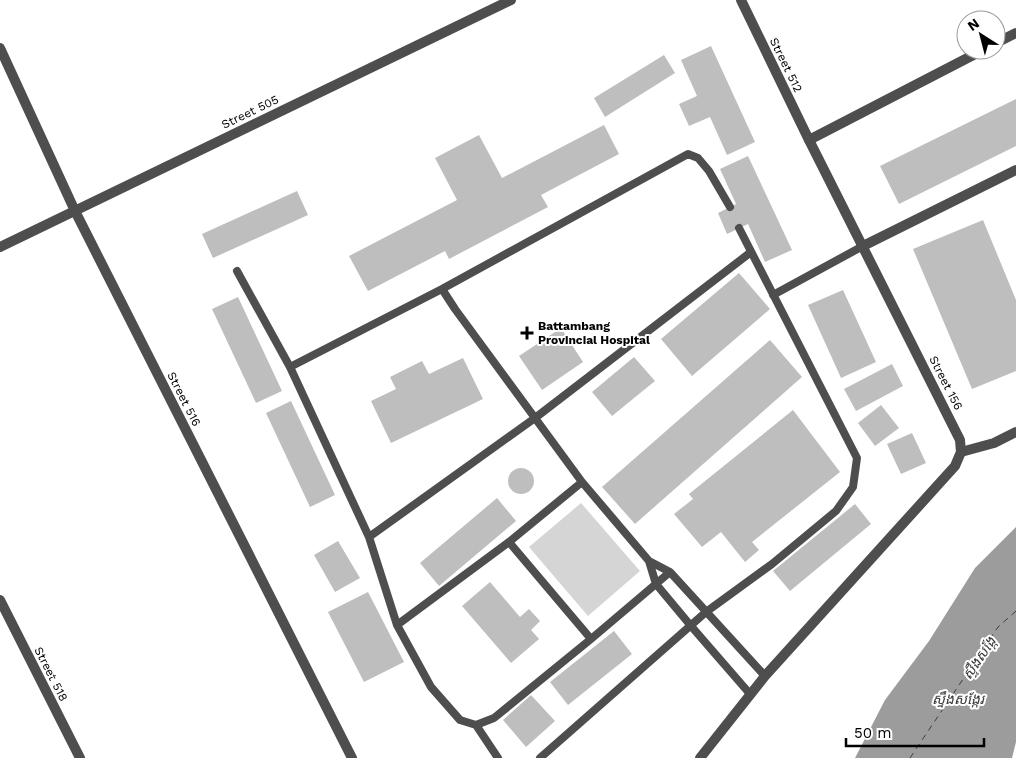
<svg xmlns="http://www.w3.org/2000/svg" width="1016" height="758" viewBox="0 0 1016 758" font-family="'Work Sans','Noto Sans Khmer',sans-serif">
  <rect width="100%" height="100%" fill="#fff"/>
  <path fill="#d5d5d5" d="M581 503 640 571 588 616 529 547Z"/>
  <path fill="#9c9c9c" d="M1016 527V742L1012 758H855L885 700 929 641 975 568Z"/>
  <g fill="none" stroke-linecap="round" stroke-linejoin="round">
    <path stroke="#3d3d3d" stroke-width="1" stroke-dasharray="6 5" stroke-linecap="butt" d="M910 758 998 627 1016 611"/>
  </g>
  <path fill="#bebebe" d="M711 46 755 142 727 155 710 117 689 126 679 104 697 96 681 60Z
    M664 55 675 73 605 117 594 98Z
    M1016 99V146L899 204 880 166Z
    M604 125 619 154 541 195 548 207 449 259 445 251 368 291 349 256 457 200 435 158 479 135 502 178Z
    M748 156 792 250 765 262 748 224 727 234 718 213 736 204 720 169Z
    M297 191 308 215 213 258 202 234Z
    M983 220 1016 300V371L972 389 913 249Z
    M739 273 770 309 692 376 661 339Z
    M843 290 876 362 841 378 808 305Z
    M238 297 282 391 256 403 212 309Z
    M561 328 583 362 542 390 519 356Z
    M770 340 802 377 635 524 602 487Z
    M634 357 655 381 612 416 592 392Z
    M463 358 483 399 391 443 371 401 396 389 390 377 422 361 429 374Z
    M892 364 903 386 856 411 844 389Z
    M291 401 335 495 310 507 266 413Z
    M881 405 899 428 875 446 858 423Z
    M793 410 840 472 752 542 759 550 745 562 721 532 702 547 674 514 693 499 689 494Z
    M912 433 926 463 901 474 887 444Z
    M508 481a13 13 0 1 1 26 0a13 13 0 1 1-26 0Z
    M497 498 516 521 439 586 420 563Z
    M855 504 871 524 790 591 773 571Z
    M338 541 360 578 335 592 314 555Z
    M490 582 520 617 529 609 540 621 531 630 539 639 511 663 462 606Z
    M368 592 404 662 364 682 328 612Z
    M614 631 632 654 568 705 550 682Z
    M531 695 555 721 526 747 503 720Z"/>
  <g fill="none" stroke-linecap="round" stroke-linejoin="round">
    <path stroke="#4e4e4e" stroke-width="8" d="M237 271 290 367 369 537 397 625 431 687 460 720 476 725 494 718 591 639 670 572
      M442 289 455 309 582 482 649 561 670 572 765 676
      M773 295 863 246
      M290 367 442 289 688 154 698 158 709 171 730 207
      M369 537 535 418 751 252
      M509 542 591 639
      M649 561 656 584 691 626 750 694
      M397 625 509 542 582 482
      M476 725 498 758
      M540 758 706 612 772 564 836 511 853 487 857 458 739 228"/>
    <path stroke="#4e4e4e" stroke-width="10" d="M741 0 809 140
      M0 48 75 211 352 758
      M863 246 1016 170
      M0 247 511 0
      M961 452 994 443 1016 432
      M0 600 80 758"/>
    <path stroke="#4e4e4e" stroke-width="10" d="M996 43 1016 33
      M700 758 765 676 955 466 961 452 960 440 809 140 983 50"/>
  </g>
  <path fill="#000" stroke="#fff" stroke-width="2" d="M524.5 325.5h5v5h5v5h-5v5h-5v-5h-5v-5h5z"/>
  <g text-anchor="middle" dominant-baseline="central" stroke-width="4" stroke-linejoin="round" paint-order="stroke">
    <g font-size="12" fill="#000" stroke="#fff">
      <text transform="translate(786 65) rotate(64)">Street 512</text>
      <text transform="translate(250 112) rotate(-26)">Street 505</text>
      <text transform="translate(946 383) rotate(63)">Street 156</text>
      <text transform="translate(184 399) rotate(63)">Street 516</text>
      <text transform="translate(51 674) rotate(63)">Street 518</text>
    </g>
    <g font-size="12" font-weight="bold" fill="#000" stroke="#fff" text-anchor="start">
      <text x="538" y="326">Battambang<tspan x="538" dy="14">Provincial Hospital</tspan></text>
    </g>
    <g font-size="14" font-style="italic" fill="#3d3d3d" stroke="#fff">
      <text transform="translate(979 658) rotate(-56)">ស្ទឹងសង្កែ</text>
      <text x="958" y="699">ស្ទឹងសង្កែរ</text>
    </g>
  </g>
  <g transform="translate(981 35) rotate(324)"><circle r="24" fill="#ffffff" stroke="#999999"/>
  <path d="M0-4L9 19L0 12L-9 19Z" fill="#000000"/>
  <text y="-8" font-size="14" font-weight="bold" text-anchor="middle" fill="#000000">N</text>
  </g>
  <path d="M846 738v8h138v-8" fill="none" stroke="#000000" stroke-width="2.5"/>
  <text x="854" y="738" font-size="15" fill="#000000" stroke="#ffffff" stroke-width="4" paint-order="stroke">50 m</text>
</svg>
